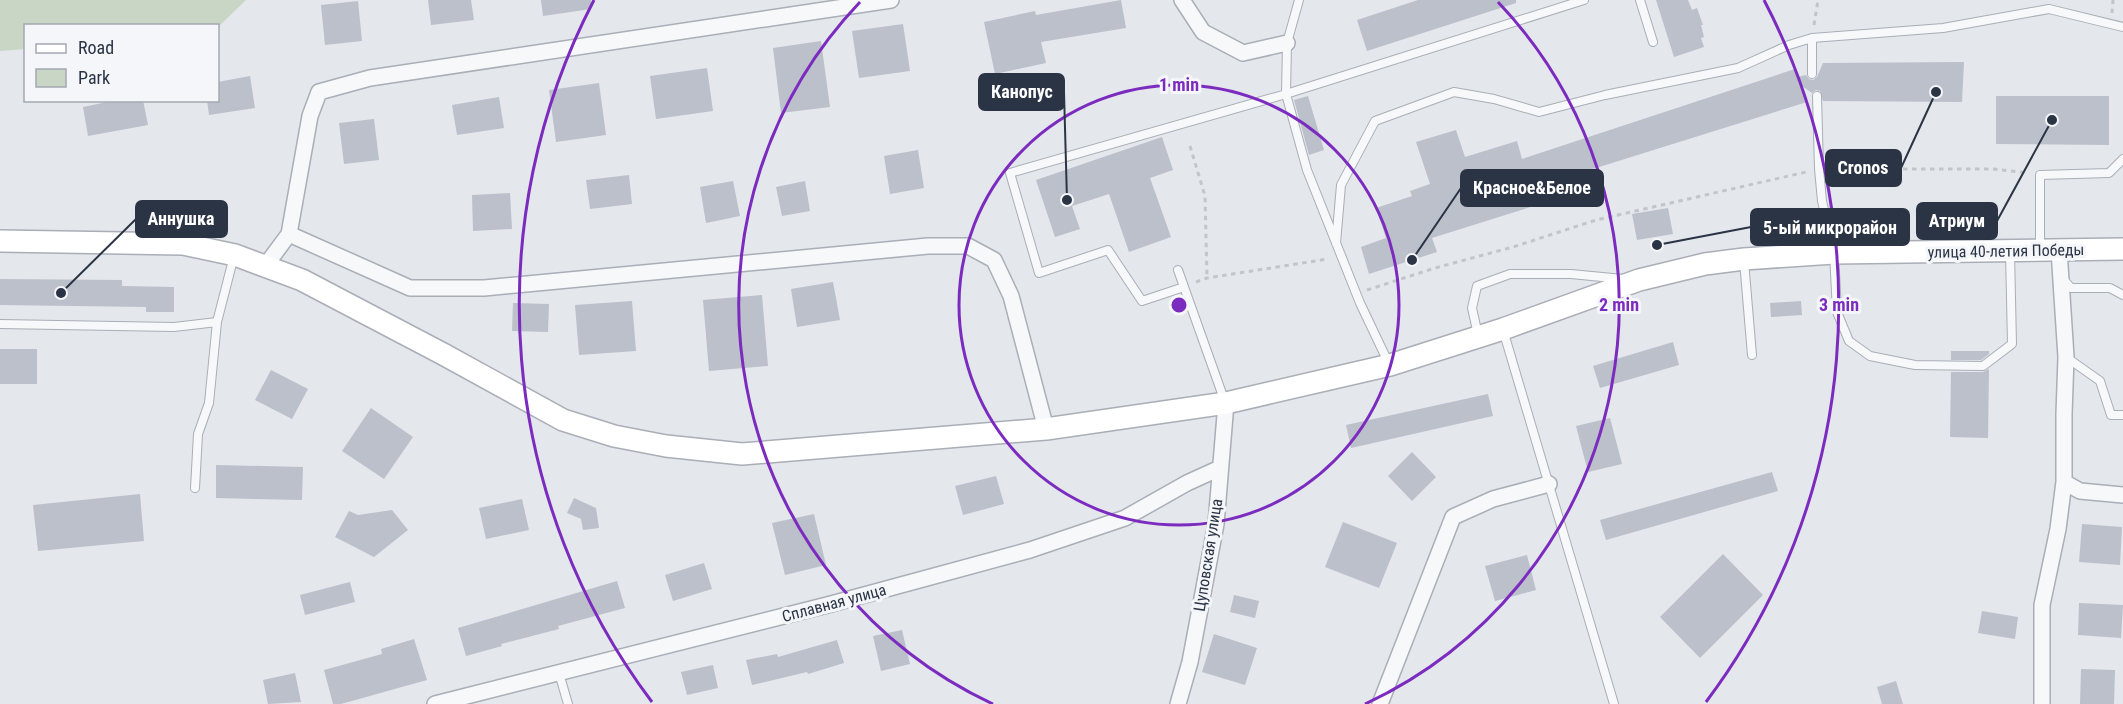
<svg xmlns="http://www.w3.org/2000/svg" width="2123" height="704" viewBox="0 0 2123 704" font-family="'Roboto Condensed',sans-serif">
  <rect width="100%" height="100%" fill="#e4e7ec"/>
  <path fill="#c9d6c5" d="M0 0H246L218 27V26H26L25 49 0 51Z"/>
  <path fill="#bbc0ca" d="M428 0H471L474 20 431 25Z
    M541 0H591V9L543 16Z
    M1121 0 1126 28 1041 42 1046 63 995 74 984 22 1035 11 1036 15Z
    M1418 0H1516V3L1367 51 1357 20Z
    M1656 0H1688L1692 10 1697 8 1703 25H1701L1704 37 1701 38 1704 47 1674 57Z
    M358 1 362 41 325 45 321 5Z
    M903 24 910 71 859 78 852 31Z
    M821 41 830 107 781 113 773 48Z
    M1964 62 1962 102 1823 101 1820 91 1816 90 1812 93 1802 86 1807 102 1532 188 1537 205 1432 238 1437 252 1369 274 1361 247 1386 238 1376 208 1412 196 1410 191 1430 184 1416 142 1456 130 1465 157 1517 141 1522 159 1795 69 1797 77 1806 75 1809 79 1813 80 1817 77 1823 63Z
    M707 68 713 111 656 119 650 76Z
    M250 76 255 108 209 115 207 100H218V82Z
    M599 83 606 135 556 142 549 90Z
    M1308 96 1324 150 1309 155 1294 100Z
    M1996 96H2109V145L1996 144Z
    M499 97 504 128 457 135 452 105Z
    M117 100H143L148 125 88 136 83 107Z
    M374 119 379 160 344 164 339 123Z
    M1162 137 1173 170 1150 178 1171 237 1129 252 1109 194 1072 206 1080 229 1055 237 1036 180Z
    M918 150 924 188 890 194 884 156Z
    M629 175 632 204 590 209 586 180Z
    M733 181 740 216 706 223 700 187Z
    M805 181 810 211 782 216 776 187Z
    M510 193 512 229 473 231 472 195Z
    M1668 208 1673 234 1637 240 1632 214Z
    M0 279 122 280V286L174 287V312H146V307L0 305Z
    M833 282 840 320 797 327 791 289Z
    M762 295 768 366 709 371 703 300Z
    M632 301 636 351 579 355 575 305Z
    M1801 301 1802 315 1771 317 1770 303Z
    M513 303 549 304 548 332 512 331Z
    M1673 342 1679 365 1600 388 1593 366Z
    M0 349H37V384H0Z
    M1951 351H1989V354L1981 360H1951Z
    M1989 369 1988 438 1950 437 1951 372H1983Z
    M271 370 308 389 292 419 255 400Z
    M1488 394 1493 416 1351 448 1346 425Z
    M371 408 413 437 384 479 342 451Z
    M1610 418 1622 464 1588 472 1576 426Z
    M1412 452 1436 477 1412 501 1388 476Z
    M216 465 303 467 302 500 216 498Z
    M1772 472 1778 491 1606 540 1600 520Z
    M996 476 1004 504 963 515 955 486Z
    M140 494 144 541 38 551 33 505Z
    M574 498 596 508 599 528 583 530 581 519 567 513Z
    M522 499 529 530 486 539 479 508Z
    M392 510 408 530 374 557 335 537 349 511 358 515Z
    M814 514 826 565 785 575 772 523Z
    M1343 522 1397 543 1379 588 1325 567Z
    M2082 524 2122 527 2120 565 2079 562Z
    M1723 554 1763 595 1700 658 1660 617Z
    M1527 555 1536 590 1495 601 1485 566Z
    M704 563 712 589 673 601 665 575Z
    M617 581 625 608 558 626 559 629 501 644 502 646 466 656 458 628Z
    M350 582 355 602 305 615 300 595Z
    M1234 595 1259 601 1255 618 1230 612Z
    M2079 603 2123 605 2121 638 2078 635Z
    M1982 611 2018 617 2015 639 1978 633Z
    M902 630 910 664 881 671 873 636Z
    M1214 634 1257 648 1245 685 1202 672Z
    M414 639 427 680 341 704H333L324 670 382 654 381 649Z
    M837 640 844 663 808 674 807 672 752 685 746 660 777 654 778 657Z
    M713 665 718 688 687 695 681 672Z
    M2081 669 2115 670 2114 704H2080Z
    M295 673 301 702 268 704 263 680Z
    M1896 681 1903 704H1882L1877 687Z"/>
  <g fill="none" stroke-linecap="round" stroke-linejoin="round">
    <defs>
      <path id="service" d="M1299 0 1287 43 1286 94 1307 170 1360 303 1389 364
        M1640 0 1653 42
        M1812 38V74
        M1817 96 1819 169 1822 201 1834 253 1837 312 1849 341 1870 356 1915 365 1983 366 2012 344 2010 252
        M1336 243 1341 185 1375 121 1454 92 1494 99 1539 112 1605 95 1738 68 1789 45 1812 38 1943 28 2049 9 2123 27
        M2040 249V175L2109 173 2123 159
        M1744 261 1752 355
        M1178 270 1225 402
        M2063 279 2071 288H2110L2123 295
        M1184 287 1142 301 1108 250 1039 273 1010 173 1286 94 1584 0
        M0 324 174 327 217 322
        M1503 330 1614 704
        M1478 335 1472 308 1477 286 1510 274H1571L1623 279
        M2066 357 2100 381 2111 415H2123
        M195 488 198 434 209 403 217 322 234 256
        M559 673 568 704"/>
      <path id="minor" d="M1182 0 1203 32 1243 53 1287 43
        M289 234 310 116 319 92 370 78 891 0
        M266 265 289 234 410 288H484L928 246H968L994 260 1011 296 1046 429
        M2064 482 2080 491 2123 495
        M435 704 831 604 1030 550 1125 518 1187 483 1220 468
        M1178 704 1190 662 1216 524 1226 403
        M1380 704 1453 517 1493 499 1549 484
        M2042 704V605L2058 529 2064 482V414L2066 357 2059 250"/>
      <path id="secondary" d="M0 241 183 244 235 255 302 280 443 354 563 420 614 436 666 446 742 454 1046 429 1226 403 1390 365 1503 329 1639 280 1705 264 1744 259 1834 253 2123 249"/>
    </defs>
    <use href="#service" stroke="#a9aeb7" stroke-width="10"/>
    <use href="#minor" stroke="#a9aeb7" stroke-width="18"/>
    <use href="#secondary" stroke="#a9aeb7" stroke-width="24"/>
    <path stroke="#c2c5cb" stroke-width="3" stroke-dasharray="4.5 4.5" stroke-linecap="butt" d="M2112 13 2113 0
      M1814 25 1818 0
      M1190 146 1205 196 1207 278
      M1831 169H1993L2028 173
      M1196 282 1207 278 1328 259
      M1367 290 1435 268 1513 247 1596 220 1806 172"/>
    <use href="#service" stroke="#f7f8fa" stroke-width="8"/>
    <use href="#minor" stroke="#f7f8fa" stroke-width="15"/>
    <use href="#secondary" stroke="#fff" stroke-width="21"/>
  </g>
  <g fill="none" stroke="#7b2cbf" stroke-width="3">
    <circle cx="1179" cy="305" r="220"/>
    <path d="M993 704A440 440 0 0 1 860 2M1498 2A440 440 0 0 1 1365 704"/>
    <path d="M652 702A660 660 0 0 1 594 0M1764 0A660 660 0 0 1 1706 702"/>
  </g>
  <g text-anchor="middle" dominant-baseline="central" stroke-width="6" stroke-linejoin="round" paint-order="stroke">
    <g font-size="16" fill="#2b3445" stroke="#f4f6f9">
      <text transform="translate(2006 251) rotate(-1)">улица 40-летия Победы</text>
      <text transform="translate(1208 555) rotate(-81)">Цуповская улица</text>
      <text transform="translate(834 603) rotate(-15)">Сплавная улица</text>
    </g>
  </g>
  <circle cx="1179" cy="305" r="9" fill="#7b2cbf" stroke="#f4f6f9" stroke-width="3"/>
  <g font-size="18" text-anchor="middle" font-weight="bold" fill="#7b2cbf" stroke="#f4f6f9" stroke-width="6" stroke-linejoin="round" paint-order="stroke">
    <text x="1179" y="91">1 min</text>
    <text x="1619" y="311">2 min</text>
    <text x="1839" y="311">3 min</text>
  </g>
  <path fill="none" stroke="#2b3445" stroke-width="2" d="M1067 200L1064 92M1936 92L1901 168M1412 260L1461 188M61 293L136 219M2052 120L1997 221M1657 245L1751 227"/>
  <g fill="#2b3445" stroke="#f4f6f9" stroke-width="2">
    <circle cx="1067" cy="200" r="6"/>
    <circle cx="1936" cy="92" r="6"/>
    <circle cx="1412" cy="260" r="6"/>
    <circle cx="61" cy="293" r="6"/>
    <circle cx="2052" cy="120" r="6"/>
    <circle cx="1657" cy="245" r="6"/>
  </g>
  <g fill="#2b3445" stroke="#2b3445" stroke-width="2">
    <rect x="979" y="74" width="85" height="36" rx="6"/>
    <rect x="1826" y="150" width="75" height="36" rx="6"/>
    <rect x="1461" y="170" width="142" height="36" rx="6"/>
    <rect x="136" y="201" width="91" height="36" rx="6"/>
    <rect x="1917" y="203" width="80" height="36" rx="6"/>
    <rect x="1751" y="209" width="158" height="36" rx="6"/>
  </g>
  <g font-size="18" text-anchor="middle" font-weight="bold" fill="#fff">
    <text x="1022" y="98">Канопус</text>
    <text x="1863" y="174">Cronos</text>
    <text x="1532" y="194">Красное&amp;Белое</text>
    <text x="181" y="225">Аннушка</text>
    <text x="1957" y="227">Атриум</text>
    <text x="1830" y="234">5-ый микрорайон</text>
  </g>
  <rect x="24" y="24" width="195" height="78" fill="#f4f6f9" stroke="#a4a8b1" stroke-width="1.5"/>
  <rect x="36" y="44" width="30" height="9" fill="#ffffff" stroke="#a4a8b1" stroke-width="1.5"/>
  <text x="78" y="54" font-size="18" fill="#2b3445">Road</text>
  <rect x="36" y="69" width="30" height="18" fill="#c9d6c5" stroke="#a4a8b1" stroke-width="1.5"/>
  <text x="78" y="84" font-size="18" fill="#2b3445">Park</text>
</svg>
